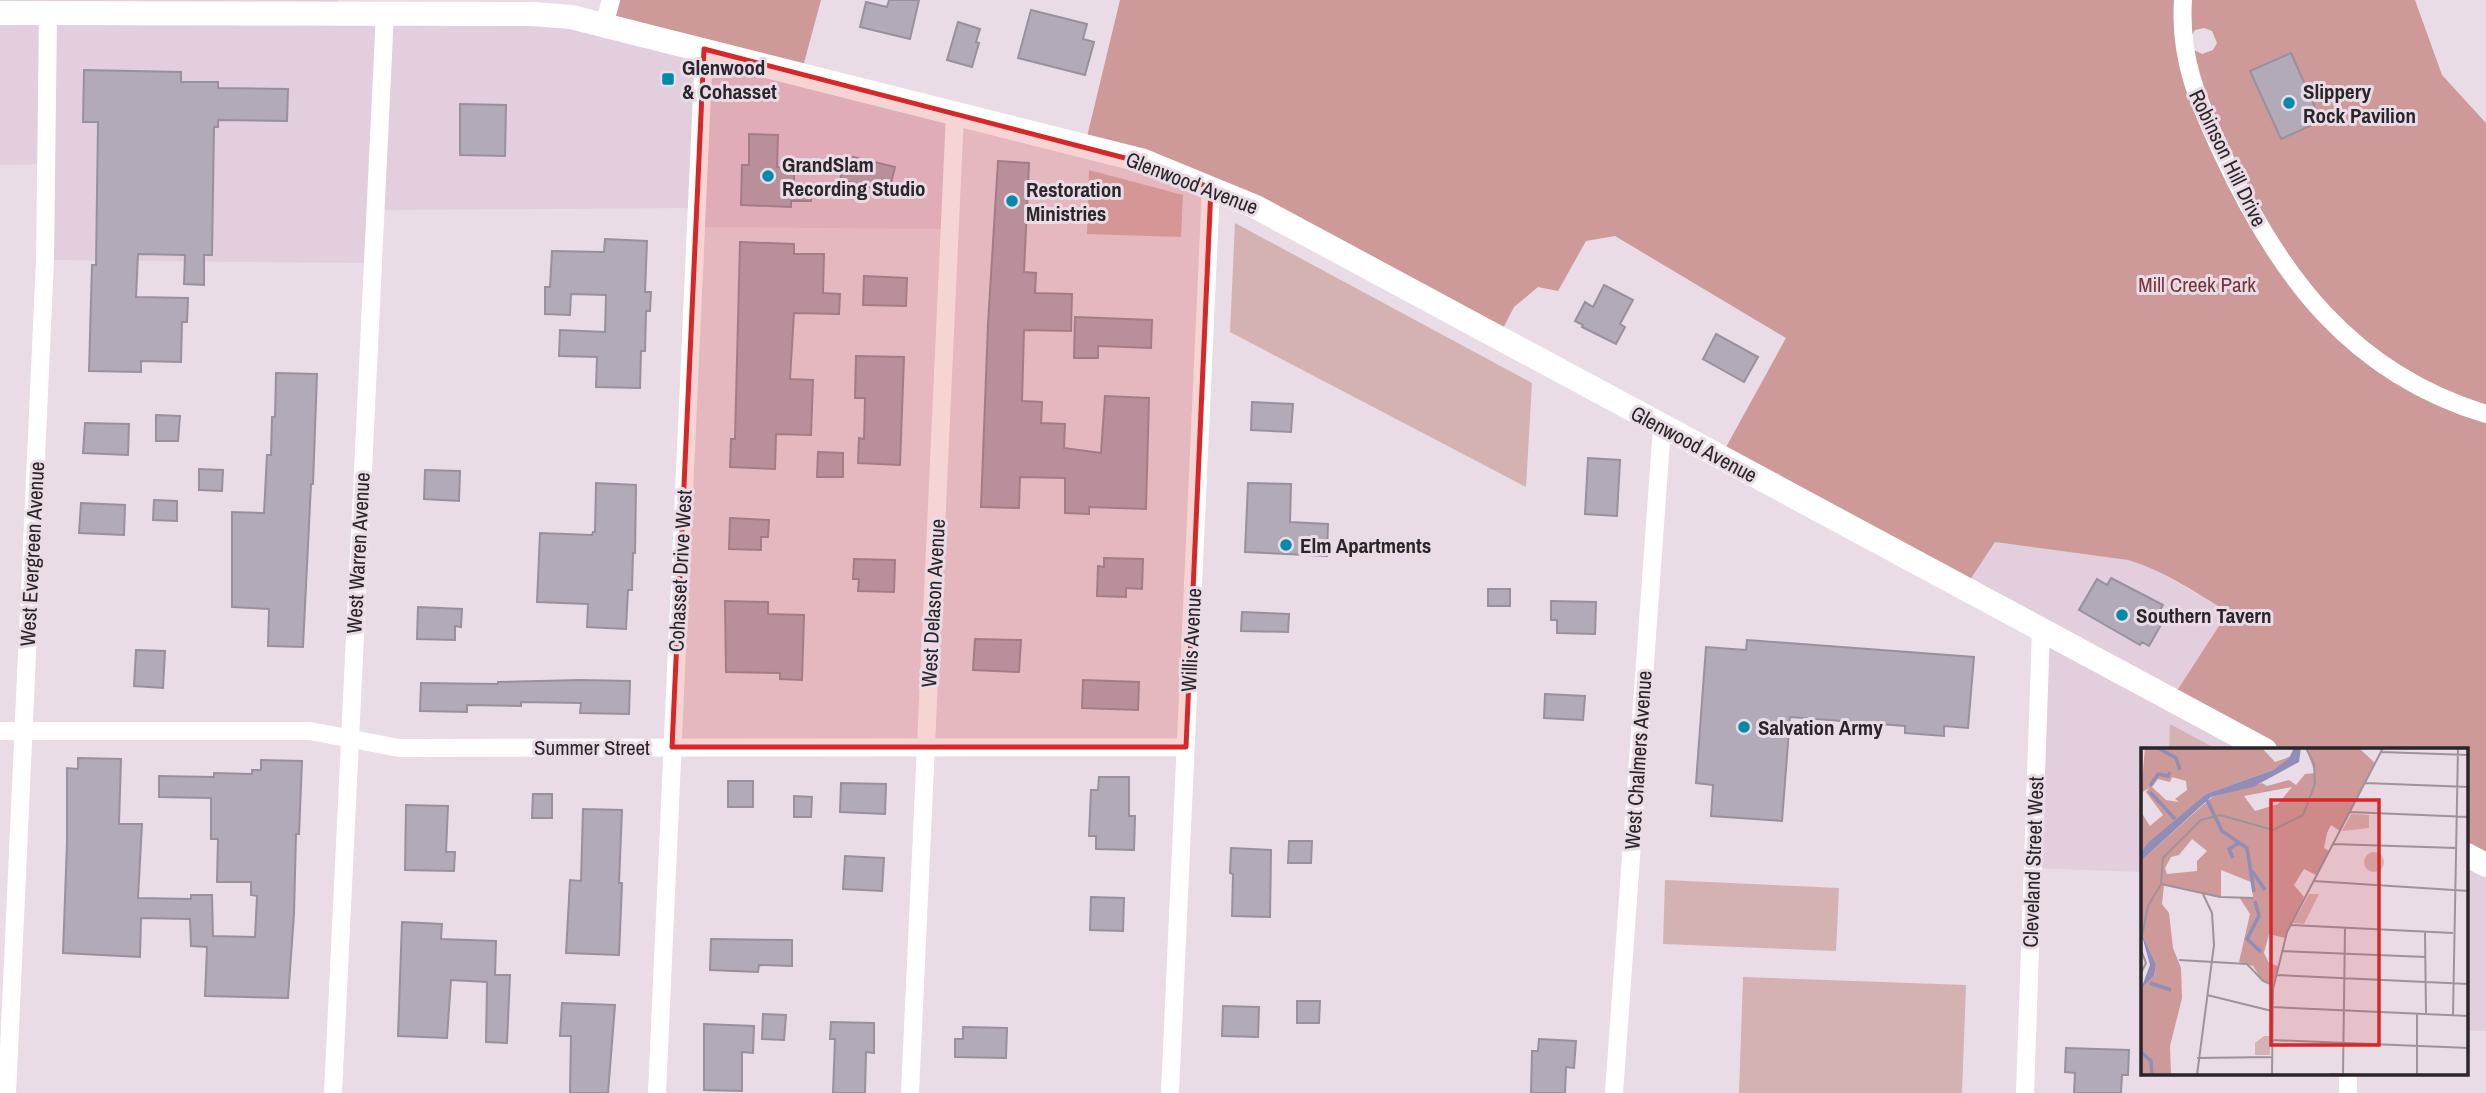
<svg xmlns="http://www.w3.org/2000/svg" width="2486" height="1093" viewBox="0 0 2486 1093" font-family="'Archivo Narrow',sans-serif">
  <rect width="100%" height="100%" fill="#e9dce6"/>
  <path fill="#e2cedd" d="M0 0H338V12L532 14 955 114 950 229 696 227V208L376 210 373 263 45 260 46 164 0 165Z
    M1995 542 2128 560 2149 566 2228 612 2172 700 2265 750H2143V872L2032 868 2041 631 1964 589Z
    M2467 855 2486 865V1031H2467Z"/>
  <path fill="#d5b2b2" d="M1089 170 1183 195 1181 237 1087 234Z
    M1235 223 1532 383 1526 487 1230 332Z
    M2170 724 2218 750H2169Z
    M1665 880 1839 888 1836 951 1663 944Z
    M1743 977 1966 985 1962 1093H1739Z"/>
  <path fill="#cd9a99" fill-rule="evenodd" d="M611 0H821L801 74 604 25Z
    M1120 0H2415L2442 75 2486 123V865L2467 855V750H2265L2171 700 2228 612C2196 593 2165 571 2128 560L1995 542 1964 589 1720 458 1786 338 1615 236 1586 241 1558 291 1538 287 1514 307 1498 338 1256 207 1085 145ZM2204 28 2212 31 2217 43 2213 50 2202 54 2194 50 2190 38 2195 30ZM2291 53 2321 121 2281 139 2250 71Z"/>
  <path fill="#b2abb7" stroke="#98919d" stroke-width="2" d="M889 0H919L910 39 860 27 866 2 887 7Z
    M1031 10 1087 24 1083 39 1094 42 1085 75 1018 58Z
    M958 22 980 29 976 42 979 43 972 67 947 60Z
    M2291 53 2321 121 2281 139 2250 71Z
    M84 70 181 72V82H218V88L288 89 287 121 218 120V127H214L212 255H204V285L184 284 185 255 138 254 136 297 188 298 187 322H182L181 362 141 361V372L89 371 92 265H96L98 122H83Z
    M460 104 506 105 505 156 460 155Z
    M749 134 778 135 777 167 794 168V184H811V201H791V207L741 205 742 165H749Z
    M853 157 895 167 889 191 840 180 845 160 852 162Z
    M998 161 1029 163 1024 272 1036 273 1035 293 1072 294 1071 331 1024 330 1022 401 1042 402 1041 423 1065 424 1064 448 1101 453 1105 396 1149 398 1146 509 1089 507V514L1065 513V478L1020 477 1019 508 981 507 988 324Z
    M605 239 647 241 645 292H651L650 311H646L645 351H641L640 388 596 387 597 357 559 356 560 330 605 332 606 295 571 294 570 315 545 314V287H550L552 251 604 252Z
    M740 242 794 244V254H824L823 293 840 294 839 314 794 313 790 379 813 380 811 435 776 434 775 469 730 467 731 439H735Z
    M864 276 907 278 906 306 863 305Z
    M1604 285 1633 300 1620 324 1625 327 1616 344 1582 327 1583 325 1575 321 1585 302 1593 307Z
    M1075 317 1152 320 1151 348 1098 346V358H1074Z
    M1716 334 1758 357 1744 382 1703 359Z
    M856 356 904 357 900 465 858 463 859 438 864 439 865 398H855Z
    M276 373 317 374 313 484H311L303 647 268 646 269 609 232 607V512L264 513 267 455H271L272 417H275Z
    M1252 402 1293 404 1291 432 1251 430Z
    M156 415 180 416 178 441H156Z
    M85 423 129 424 128 455 83 453Z
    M818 452 843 453V477H817Z
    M1588 458 1620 460 1617 516 1585 514Z
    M199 469 223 470 222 491 199 490Z
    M425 470 460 471 459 501 424 499Z
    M596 483 636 485 635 553H633L632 590H628L626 629 587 627 588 604 537 602 540 533 592 535 593 532H595Z
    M1248 483 1291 484 1290 522 1328 524 1327 556 1245 552Z
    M154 500 177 501V521L153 520Z
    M81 503 125 505 124 535 79 533Z
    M730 518 769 520 768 537H761V550L729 549Z
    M1104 558 1143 559 1142 589 1126 588V597L1097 596 1098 566 1104 567Z
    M854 559 895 560 894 592 858 591 859 579H853Z
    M2111 578 2163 605 2155 619 2162 623 2149 646 2142 642 2140 645 2079 610 2097 579 2107 585Z
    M1488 589H1510V606H1488Z
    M725 601 768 602V614L804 615 802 680 780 679V673L726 672Z
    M1551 601 1596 602 1595 634 1557 633V620H1551Z
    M418 607 462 609 461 627 455 626V640L417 639Z
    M1242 612 1289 614 1288 632 1241 631Z
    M975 639 1021 640 1019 672 973 670Z
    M1747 640 1974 657 1968 728 1944 726V736L1905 733V726L1790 717 1782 821 1711 816 1713 785 1696 783 1706 647 1746 650Z
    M136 650 165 651 163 688 134 686Z
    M581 680 630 681 629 714 580 713 581 703 521 702V706L467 705V712L420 711 421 683 498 684V682Z
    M1083 680 1139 682 1138 710 1082 708Z
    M1545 694 1585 696 1583 720 1544 718Z
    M78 758 121 759 119 824H142L138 898 191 899V895H212L213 936 255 937 257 896 251 895V882H217L218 839H211V798L159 797V776L214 777V773L252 774V770H261V760L302 761 299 834H296L294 914 288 998 205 996 207 947 191 946 190 919 141 918 140 957 63 953 67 843V768L78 769Z
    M1099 777H1129V816H1135L1134 850 1096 849V836H1089L1091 790H1098Z
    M728 781H753V807H728Z
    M841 783 886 784 885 814 840 812Z
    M533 794H552V818H532Z
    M794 796 812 797 811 817H794Z
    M406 805 448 806 446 852H455L454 871 405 870Z
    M583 809 622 810 619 883H622L619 955 566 953 570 880 581 881Z
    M1289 841H1312L1311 863H1288Z
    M1231 848 1271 850 1270 917 1232 916 1233 874 1230 873Z
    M845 856 884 858 882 891 843 889Z
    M1091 897 1124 898 1123 931 1090 930Z
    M402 922 442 924 441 939 496 941 495 975H510L507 1043 486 1042 487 982 451 980 447 1038 398 1036Z
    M711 939 792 940V966L759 965 758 972 710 970Z
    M1297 1001H1320L1319 1023H1297Z
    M562 1003 615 1005 608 1093H570L571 1036H560Z
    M1223 1006 1259 1007 1258 1037 1222 1036Z
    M763 1014 786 1015 784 1040 762 1039Z
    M831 1022 874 1023V1053L866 1052 865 1093H833L835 1039H830Z
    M704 1024 754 1026 753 1053 742 1052V1091L704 1090Z
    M963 1027 1007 1028 1006 1058 955 1057V1039H963Z
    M1539 1039 1576 1041 1574 1068 1566 1067 1565 1093H1531L1532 1051H1538Z
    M2066 1048 2129 1050 2128 1075H2122L2121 1093H2074L2075 1073 2065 1072Z"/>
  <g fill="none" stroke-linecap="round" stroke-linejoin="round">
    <path stroke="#fff" stroke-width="18" d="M2183 0C2179 59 2198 101 2222 153 2279 276 2351 373 2486 414
      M604 25 611 0
      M0 731H310L399 748 1186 747
      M7 1093 45 260 48 14
      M333 1093 385 13
      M657 1093 704 49
      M910 1093 955 114
      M1170 1093 1211 188
      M1614 1093 1662 427
      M2025 1093 2041 630
      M2348 1093V1074"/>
    <path stroke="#fff" stroke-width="24" d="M0 13 532 14 571 17 1144 161 1256 207 2265 750
      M2467 855 2486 865"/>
  </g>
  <path fill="#d62828" fill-opacity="0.2" stroke="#d62828" stroke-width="5" stroke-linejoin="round" d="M704 49 1156 166 1211 188 1186 747H672Z"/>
  <g fill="#018aaa" stroke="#e9dce6" stroke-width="2.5">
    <rect x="661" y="72" width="14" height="14" rx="3.5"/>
    <circle cx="2289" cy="103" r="7"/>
    <circle cx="768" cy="176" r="7"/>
    <circle cx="1012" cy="201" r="7"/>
    <circle cx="1286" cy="545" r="7"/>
    <circle cx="2122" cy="615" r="7"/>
    <circle cx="1744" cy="727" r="7"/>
  </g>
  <g text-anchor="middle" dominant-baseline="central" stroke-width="6" stroke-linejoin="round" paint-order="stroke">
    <g font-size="21" font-weight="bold" fill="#2a2528" stroke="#e9dce6" text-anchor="start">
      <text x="682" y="67">Glenwood<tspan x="682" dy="24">&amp; Cohasset</tspan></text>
      <text x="2303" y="91">Slippery<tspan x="2303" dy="24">Rock Pavilion</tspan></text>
      <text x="782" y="164">GrandSlam<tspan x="782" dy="24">Recording Studio</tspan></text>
      <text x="1026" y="189">Restoration<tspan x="1026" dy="24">Ministries</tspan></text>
      <text x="1300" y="545">Elm Apartments</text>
      <text x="2136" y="615">Southern Tavern</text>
      <text x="1758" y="727">Salvation Army</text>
    </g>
    <g font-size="21" fill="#2a2528" stroke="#e9dce6">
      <text transform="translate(2228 158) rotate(64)">Robinson Hill Drive</text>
      <text transform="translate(1192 183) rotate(21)">Glenwood Avenue</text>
      <text transform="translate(1694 444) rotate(28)">Glenwood Avenue</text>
      <text transform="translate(358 553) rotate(-87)">West Warren Avenue</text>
      <text transform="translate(32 554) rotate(-87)">West Evergreen Avenue</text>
      <text transform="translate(680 571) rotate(-87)">Cohasset Drive West</text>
      <text transform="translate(933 603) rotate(-87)">West Delason Avenue</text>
      <text transform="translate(1191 640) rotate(-87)">Willis Avenue</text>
      <text x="592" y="747">Summer Street</text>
      <text transform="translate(1638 760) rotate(-86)">West Chalmers Avenue</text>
      <text transform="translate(2033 862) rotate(-88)">Cleveland Street West</text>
    </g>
    <g font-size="21" fill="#753437" stroke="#e9dce6">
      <text x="2197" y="284">Mill Creek Park</text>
    </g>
  </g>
  <g transform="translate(2141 748)">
    <rect width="327" height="327" fill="#e9dce6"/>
    <path d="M210 66 228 67V80L201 83ZM223 114a10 10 0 1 1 20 0a10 10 0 1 1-20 0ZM168 146H178L163 176 152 175ZM123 288H129V307H114V295Z" fill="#d5b2b2"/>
    <path d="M4 0H121L134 14 151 8 132 22 65 46 0 104V64L9 78 22 67 5 44 8 40 0 45ZM31 29 45 33 46 42 34 51 38 54 25 52 11 39 17 31 29 34ZM165 0 219 1 234 15 199 83 190 77 186 85 183 100 188 103 175 127 163 121 153 137 163 149 144 190 128 186 123 205 128 215 137 218 132 237 120 231 112 218 98 214 109 166 98 149H112L110 134 80 122V149L23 137 21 156 28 165 32 200 40 220 41 250 29 298 30 327H0V241L13 228 15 216 0 184V113L71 49 121 35 126 38 148 32 155 37 164 26 174 25ZM151 39 137 56 114 63 103 48ZM51 91 66 103 56 113V123L26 126 24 120 30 109 38 107Z" fill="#cd9a99" fill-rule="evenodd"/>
    <path d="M153 0H160L158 14 112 39 70 49 0 113V104L8 94 65 46 132 22 148 10ZM0 184 15 216 13 228 0 241 9 217Z" fill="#918db7"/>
    <path fill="none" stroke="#918db7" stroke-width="3.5" d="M17 0 35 10 39 22M9 38 17 26 27 28 29 24M9 44 34 71M66 52 81 83 106 100 113 144M92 110 88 101 98 95M111 123 124 142M114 153 118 168 106 191 120 204M9 235 30 242M0 304 10 313 11 327"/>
    <path fill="none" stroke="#9d939a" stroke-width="2" d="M240 4 328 7M224 35 328 39M209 64 328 69M192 96 315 100M172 133 328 143M20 136 22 110 60 72 79 67 132 82 162 67 174 36 173 16 165 0M20 136 79 149 112 150M150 177 312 185M284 184 285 265M0 193 7 158 20 136M0 202 5 215 0 225M141 203 285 209M38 212 106 216 122 233 132 237M135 227 328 236M66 247 131 263M131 259 328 268M312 267 317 0M131 292 328 300M56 310 131 309M189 326 221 327M56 327 73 197 71 165 62 146M131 327 132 241 146 184 242 0M202 327 204 180M276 327V266"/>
    <path fill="#d62828" fill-opacity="0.15" stroke="#d62828" stroke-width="3.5" d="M130 52H238V297H130Z"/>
    <rect width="327" height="327" fill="none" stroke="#2a2528" stroke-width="3.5"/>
  </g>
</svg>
